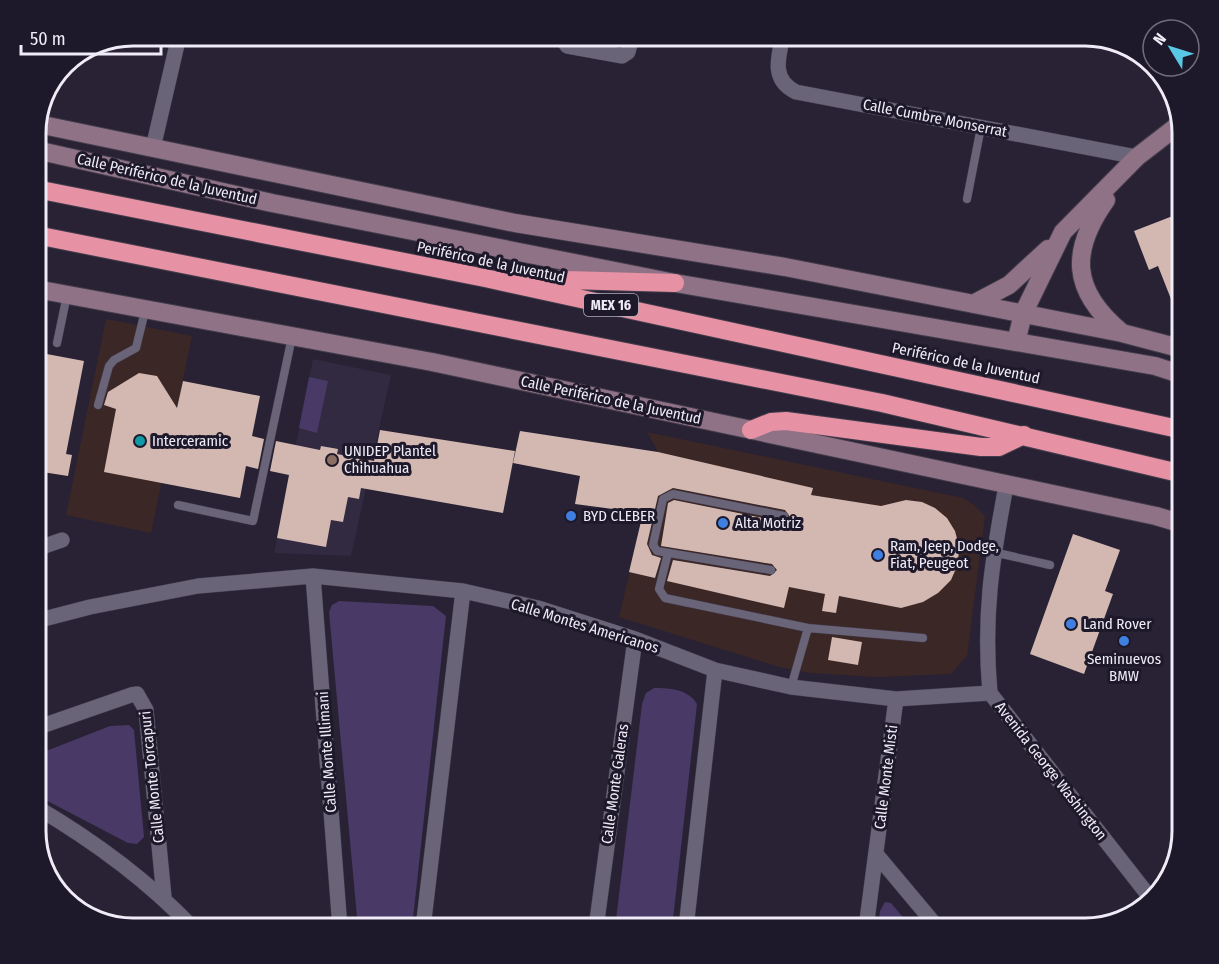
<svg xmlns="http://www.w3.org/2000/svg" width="1219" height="964" viewBox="0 0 1219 964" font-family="'Fira Sans Condensed',sans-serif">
  <rect width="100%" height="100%" fill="#282234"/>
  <path fill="#3b2726" d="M106 319 192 336 151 533 66 515Z
    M647 432 963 498 974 505 985 516 967 656 951 674 877 677 810 673 779 667 619 617 658 452Z"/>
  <path fill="#312a41" d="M313 359 391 375 351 556 274 553Z"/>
  <path fill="#493967" d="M309 377 328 381 317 433 299 428Z
    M339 601 433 606 446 616 412 928H358L329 612 332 605Z
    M654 688C670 688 688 689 697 704L672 928H615L642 704 646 693Z
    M129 725 134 730 144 837 137 844 128 843 36 795V755L110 726Z
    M885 902 891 903 912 928H878L880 911Z"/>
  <path fill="#d3b8b1" d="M1183 212V327H1182L1158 266 1149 270 1134 231Z
    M36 352 84 361 66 454 72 455 68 476 36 471Z
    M139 373 157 376 177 408 183 381 260 396 252 436 264 439 258 469 246 466 240 498 104 472 116 409 104 405 108 392Z
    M380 430 515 451 503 513 361 488 359 499 348 497 343 522 331 520 326 547 277 538 289 475 270 471 276 441 320 450 321 446 338 449 337 454 374 461Z
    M520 431 658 452 813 488 811 495 881 506 906 500 922 502 935 508 947 518 955 531 959 546 958 564 951 580 938 593 923 602 901 608 839 596 836 613 822 611 825 594 789 587 784 608 667 581 673 560 770 576 777 570 772 564 661 546 668 503 674 500 783 522 790 517 785 510 673 488 658 496 647 544 652 555 661 558 655 578 629 572 643 513 575 504 580 476 513 463Z
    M1073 534 1120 550 1105 591 1113 594 1084 674 1030 654Z
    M832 637 862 642 858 665 828 660Z"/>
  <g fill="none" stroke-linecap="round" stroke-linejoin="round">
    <defs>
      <path id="lane" d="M967 199 981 127
        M57 343 67 295
        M98 405 109 366 114 360 136 348 145 311
        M178 505 253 521 292 337
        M993 552 1050 565
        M668 553 659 589 665 598 808 628 923 638
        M771 570 657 551 653 545 663 499 673 494 784 516
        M791 687 808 628"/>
      <path id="street" d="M561 36 567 46 622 56 628 52 632 36
        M783 36C778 58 771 80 796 92L1137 157
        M153 148 179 36
        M1006 486C992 560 983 616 990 693L1152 900
        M36 549 62 540
        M313 576 340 928
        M36 621 90 607 198 586 313 576 463 591 538 608 635 639 715 670 791 687 896 699 990 693
        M36 728 131 695 137 694 146 710 164 897
        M36 807C94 841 146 879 193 928
        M876 854 938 928
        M423 928 463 591
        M596 928 635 639
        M686 928 715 670
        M866 928 896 699"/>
      <path id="secondary" d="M38 124 515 223 785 267 1122 333 1183 349
        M36 150 272 203 675 283 1155 366 1183 375
        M1106 200C1070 251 1071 290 1121 332
        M36 289 432 362 1156 516 1183 524
        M973 304 1009 285 1048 249
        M1016 342 1023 314 1063 232 1137 157 1181 123"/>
      <path id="highway" d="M36 189 485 278 1183 430
        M36 235 882 403 1183 474
        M530 279 675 283
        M751 430 771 422 786 421 981 447H999L1024 435"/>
    </defs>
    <use href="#lane" stroke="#423c4b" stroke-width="9"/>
    <use href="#street" stroke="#423c4b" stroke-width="16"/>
    <use href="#secondary" stroke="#423c4b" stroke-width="20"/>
    <use href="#highway" stroke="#423c4b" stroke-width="20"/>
    <use href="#lane" stroke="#6a6479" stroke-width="8"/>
    <use href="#street" stroke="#6a6479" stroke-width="15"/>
    <use href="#secondary" stroke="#907286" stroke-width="18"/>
    <use href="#highway" stroke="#e791a4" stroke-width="18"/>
  </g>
  <circle fill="#0f9aa8" stroke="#1e192a" stroke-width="2" cx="140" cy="441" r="6"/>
  <circle fill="#8d6e63" stroke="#1e192a" stroke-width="2" cx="332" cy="460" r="6"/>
  <g fill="#3f7fe0" stroke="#1e192a" stroke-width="2">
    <circle cx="571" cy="516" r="6"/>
    <circle cx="723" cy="523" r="6"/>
    <circle cx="878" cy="555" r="6"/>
    <circle cx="1071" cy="624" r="6"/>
    <circle cx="1124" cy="641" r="6"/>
  </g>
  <g text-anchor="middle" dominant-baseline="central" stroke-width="6" stroke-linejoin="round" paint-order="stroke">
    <rect fill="#1e192a" stroke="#b0acba" stroke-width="1.5" x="584" y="294" width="54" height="22" rx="4.5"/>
    <g font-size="14" font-weight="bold" fill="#efebf7">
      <text x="611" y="305">MEX 16</text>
    </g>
    <g font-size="15" fill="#efebf7" stroke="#1e192a">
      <text transform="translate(935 118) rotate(11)">Calle Cumbre Monserrat</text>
      <text transform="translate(167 179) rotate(13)">Calle Periférico de la Juventud</text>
      <text transform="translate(491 262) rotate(12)">Periférico de la Juventud</text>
      <text transform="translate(966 363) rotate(12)">Periférico de la Juventud</text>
      <text transform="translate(611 400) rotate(12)">Calle Periférico de la Juventud</text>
      <text transform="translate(585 626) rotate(17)">Calle Montes Americanos</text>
      <text transform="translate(327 752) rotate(-94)">Calle Monte Illimani</text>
      <text transform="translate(1051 771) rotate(52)">Avenida George Washington</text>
      <text transform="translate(152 777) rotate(-96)">Calle Monte Torcapuri</text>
      <text transform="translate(886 777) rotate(-83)">Calle Monte Misti</text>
      <text transform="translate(615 784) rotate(-82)">Calle Monte Galeras</text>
    </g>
    <g font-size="15" fill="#efebf7" stroke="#1e192a" text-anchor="start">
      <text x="152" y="441">Interceramic</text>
      <text x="344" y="451">UNIDEP Plantel<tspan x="344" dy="17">Chihuahua</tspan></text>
      <text x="583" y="516">BYD CLEBER</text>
      <text x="735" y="523">Alta Motriz</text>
      <text x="890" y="546">Ram, Jeep, Dodge,<tspan x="890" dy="17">Fiat, Peugeot</tspan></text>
      <text x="1083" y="624">Land Rover</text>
      <text x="1124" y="659" text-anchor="middle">Seminuevos<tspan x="1124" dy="17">BMW</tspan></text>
    </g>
  </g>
  <path d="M0 0H1219V964H0ZM133 46H1085A87 87 0 0 1 1172 133V831A87 87 0 0 1 1085 918H133A87 87 0 0 1 46 831V133A87 87 0 0 1 133 46Z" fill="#1e192a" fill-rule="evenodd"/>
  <path fill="none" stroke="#efebf7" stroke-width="3" d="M133 46H1085A87 87 0 0 1 1172 133V831A87 87 0 0 1 1085 918H133A87 87 0 0 1 46 831V133A87 87 0 0 1 133 46Z"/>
  <g transform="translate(1171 48) rotate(308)"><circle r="28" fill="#1e192a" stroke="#726d7c" stroke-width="1.5"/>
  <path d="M0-4.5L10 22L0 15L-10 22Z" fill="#59c8e4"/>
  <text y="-9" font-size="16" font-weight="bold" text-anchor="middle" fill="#efebf7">N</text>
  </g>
  <path d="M21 45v9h140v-9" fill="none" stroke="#efebf7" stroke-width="3"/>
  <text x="30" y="45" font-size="18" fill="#efebf7" stroke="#1e192a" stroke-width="4.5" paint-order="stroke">50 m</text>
</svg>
